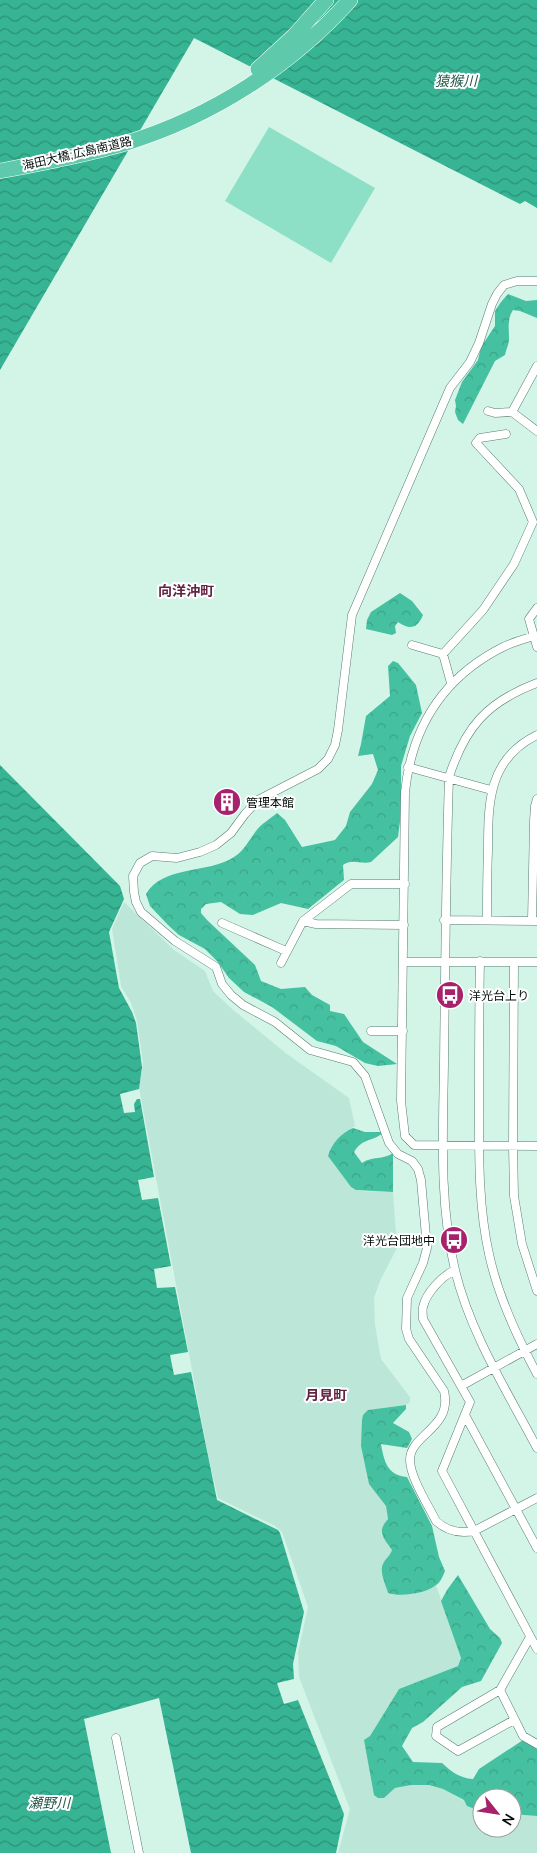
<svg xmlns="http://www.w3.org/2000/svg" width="537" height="1853" viewBox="0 0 537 1853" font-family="Manrope,'Noto Sans JP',sans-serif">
  <defs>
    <pattern id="forest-crowns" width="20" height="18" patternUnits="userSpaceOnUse" patternTransform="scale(1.25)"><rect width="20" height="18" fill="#45c0a0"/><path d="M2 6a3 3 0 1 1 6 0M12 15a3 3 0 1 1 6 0" fill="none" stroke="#3ba488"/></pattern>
    <pattern id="water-waves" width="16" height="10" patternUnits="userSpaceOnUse" patternTransform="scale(1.25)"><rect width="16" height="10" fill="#36b494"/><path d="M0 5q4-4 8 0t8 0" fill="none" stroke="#2b9177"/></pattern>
  </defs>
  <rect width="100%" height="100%" fill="#d2f5e8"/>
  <path fill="#bce7d8" d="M124 902 174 950 205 971 213 991 232 1009 287 1054 349 1098 355 1126 345 1132 331 1147 351 1187 360 1191 393 1192 397 1248 380 1281 374 1298 375 1325 381 1359 410 1397V1402L406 1405 368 1410 363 1415 381 1498 386 1506 388 1519 381 1534 392 1550 389 1557 383 1564 413 1594 436 1585 461 1658 458 1666 399 1689 370 1736 384 1798 395 1788 411 1785H429L443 1789 482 1811V1828H512V1814L537 1816V1853H338L350 1809 299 1677 298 1652 308 1607 282 1532 275 1526 218 1498 209 1460 139 1088 143 1063 137 1021 131 1003 121 986 112 929Z"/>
  <path fill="url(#forest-crowns)" d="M508 294 526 301 537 300V318L520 311 513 310C507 319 509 329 509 339 509 344 506 350 505 355L495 361 463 424 458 420 455 412 456 406 455 400 462 382 478 360 481 347 495 326V311L501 302Z
    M400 593 412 601 423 615C417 629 410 630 398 622L395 626 396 633 392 635 366 629 367 620 371 612Z
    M393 661 398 663 416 685 422 713 410 736 401 766V814L398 837 371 862C361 865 352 858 343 865L344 880 308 909 281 903 253 915 240 914 221 902 206 904 201 909V913L207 920 255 965 261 981 281 989 305 987 312 995 330 1005V1011L344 1014 363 1042 397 1064 378 1066 365 1063 336 1046 317 1041 272 1007 244 992 229 978 217 961 205 949 179 935 168 925 150 906 146 894C163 865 208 874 234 857 244 851 249 840 256 831 261 824 270 819 277 813L285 820 302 847 335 840 346 826 350 812 372 784 378 770 373 754 358 756 361 744 366 716 390 696 388 666Z
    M353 1128 365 1132H381L382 1134C370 1142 363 1138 354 1152L362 1163C372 1156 383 1160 393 1153V1192L356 1190 351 1187 328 1156C332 1143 341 1133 353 1128Z
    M406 1405V1409L393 1423 409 1432 412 1439 407 1448 381 1444C384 1461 387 1475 407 1477L432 1526 439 1557 445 1571C443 1576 440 1583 436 1585 425 1594 400 1597 388 1593 386 1585 379 1572 383 1564 385 1559 390 1556 392 1550 384 1538 376 1532 388 1519L386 1506 369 1484 361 1446 362 1420 363 1415 368 1410Z
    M458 1575 490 1629 500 1638 502 1643 481 1681 462 1687 423 1722 412 1728 402 1746 413 1762 442 1763C452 1772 459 1778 473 1779L479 1769 523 1740 537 1749V1816L512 1814V1798H482V1811H480L467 1806 464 1800 443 1789 429 1785H411L395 1788 384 1798H378L374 1795 364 1740 370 1736 399 1689 458 1666 461 1658 441 1601 447 1590Z"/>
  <path fill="#8de0c6" d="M269 127 375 188 331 263 225 201Z"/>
  <path fill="url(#water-waves)" d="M0 0H537V208L525 201 520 204 194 38 0 370Z
    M0 765 120 886 124 899 109 932 119 988 132 1012 136 1023 142 1067 139 1089 120 1094 124 1113 135 1112 134 1104 137 1099H140L154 1177 138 1180 142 1200 158 1198 171 1266 154 1269 157 1288 175 1287 188 1352 170 1355 174 1375 191 1372 217 1500 278 1530 280 1533 304 1612 293 1664 294 1679 277 1683 284 1704 298 1700 344 1814 336 1853H191L159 1698 84 1719 111 1853H0Z"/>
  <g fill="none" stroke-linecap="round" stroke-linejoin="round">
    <defs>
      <path id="minor" d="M537 281H517L504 285 497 294 492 304 479 343 470 362 450 388 352 615 338 730 335 745 328 759 318 769 258 800 245 814 231 833 216 845 200 852 177 858 152 856 140 863 133 876 134 892 136 902 141 912 175 941 216 967 222 984 231 995 243 1005 275 1022 310 1050 353 1062 365 1076 389 1143 398 1154 412 1161 418 1169 421 1180 427 1248 423 1263 407 1298 406 1329 409 1339 444 1391C453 1428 410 1434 410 1460 410 1477 428 1505 436 1521 447 1531 459 1534 474 1531L537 1498
        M488 411 495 413 512 412 537 431
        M512 412 537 366
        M537 608 529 619 537 647
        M534 636C524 639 514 642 505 646 444 676 412 726 405 792L401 1101 405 1136 414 1145 537 1146
        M412 645 443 654
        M451 683 443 654 483 610 514 564 533 522 519 489 476 443 480 438 506 434
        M537 683C487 702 465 727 449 777 446 873 445 968 444 1064 443 1132 439 1203 455 1270 470 1333 507 1391 537 1448
        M408 767 491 790
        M444 920 537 921
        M487 920C487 897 487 874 488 851 488 803 488 759 537 735
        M303 921 316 924 404 925
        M532 921 534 821 535 806 537 799
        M222 923 286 951
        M480 961C479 1008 479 1055 479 1102 479 1152 478 1205 489 1254 498 1296 517 1337 537 1374
        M404 962H537
        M514 962 513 1145 514 1196 522 1244 537 1291
        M281 963 303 921 351 884H405
        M371 1031H403
        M455 1270C442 1276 426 1293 423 1307 422 1311 423 1315 423 1319L470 1402 442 1471 537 1649
        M461 1386 537 1344
        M465 1415 537 1548
        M530 1637 500 1690 523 1736 537 1744
        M500 1690 437 1727 436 1736 458 1751 514 1720
        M116 1738 139 1853"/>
      <path id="motorway" d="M258 69 294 36 326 0
        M0 171C42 163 85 155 126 143 211 117 291 66 350 0"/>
    </defs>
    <use href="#minor" stroke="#5c7c71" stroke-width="9"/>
    <use href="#motorway" stroke="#fff" stroke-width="16"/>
    <use href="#minor" stroke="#fff" stroke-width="8"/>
    <use href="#motorway" stroke="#5fcaab" stroke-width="15"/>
  </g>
  <defs>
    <symbol id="building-disc" viewBox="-11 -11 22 22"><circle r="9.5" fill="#a7226c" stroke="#fff"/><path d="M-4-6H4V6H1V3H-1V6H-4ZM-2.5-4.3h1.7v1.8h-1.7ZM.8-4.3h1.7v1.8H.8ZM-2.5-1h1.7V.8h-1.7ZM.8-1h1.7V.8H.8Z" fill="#fff"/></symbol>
    <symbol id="bus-disc" viewBox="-11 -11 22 22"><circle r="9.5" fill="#a7226c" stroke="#fff"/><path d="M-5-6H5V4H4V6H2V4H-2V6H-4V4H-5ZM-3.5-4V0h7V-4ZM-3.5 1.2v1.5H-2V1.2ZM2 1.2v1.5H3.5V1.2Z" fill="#fff"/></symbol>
  </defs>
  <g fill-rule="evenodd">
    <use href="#building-disc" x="211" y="786" width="32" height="32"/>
    <use href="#bus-disc" x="434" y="979" width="32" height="32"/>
    <use href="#bus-disc" x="438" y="1224" width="32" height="32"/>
  </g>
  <g text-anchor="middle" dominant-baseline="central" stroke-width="4" stroke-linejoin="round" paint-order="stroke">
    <g font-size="12" fill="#040e0b" stroke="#fff">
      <text transform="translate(77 153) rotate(-13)">海田大橋;広島南道路</text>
    </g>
    <g font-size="12" fill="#040e0b" stroke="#fff" text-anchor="start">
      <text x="246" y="802">管理本館</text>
      <text x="469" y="995">洋光台上り</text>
      <text x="435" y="1240" text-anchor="end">洋光台団地中</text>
    </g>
    <g font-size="14" font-style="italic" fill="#285a4c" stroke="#fff">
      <text x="456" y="80">猿猴川</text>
      <text x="49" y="1802">瀬野川</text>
    </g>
    <g font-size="14" font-weight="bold" fill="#632343" stroke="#fff">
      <text x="186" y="590">向洋沖町</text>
      <text x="326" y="1394">月見町</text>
    </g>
  </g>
  <g transform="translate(497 1813) rotate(120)"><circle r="24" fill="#ffffff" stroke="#9b9f9d"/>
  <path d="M0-4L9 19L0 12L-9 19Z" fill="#a7226c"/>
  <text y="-8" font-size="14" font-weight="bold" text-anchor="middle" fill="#040e0b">N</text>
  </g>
</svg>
